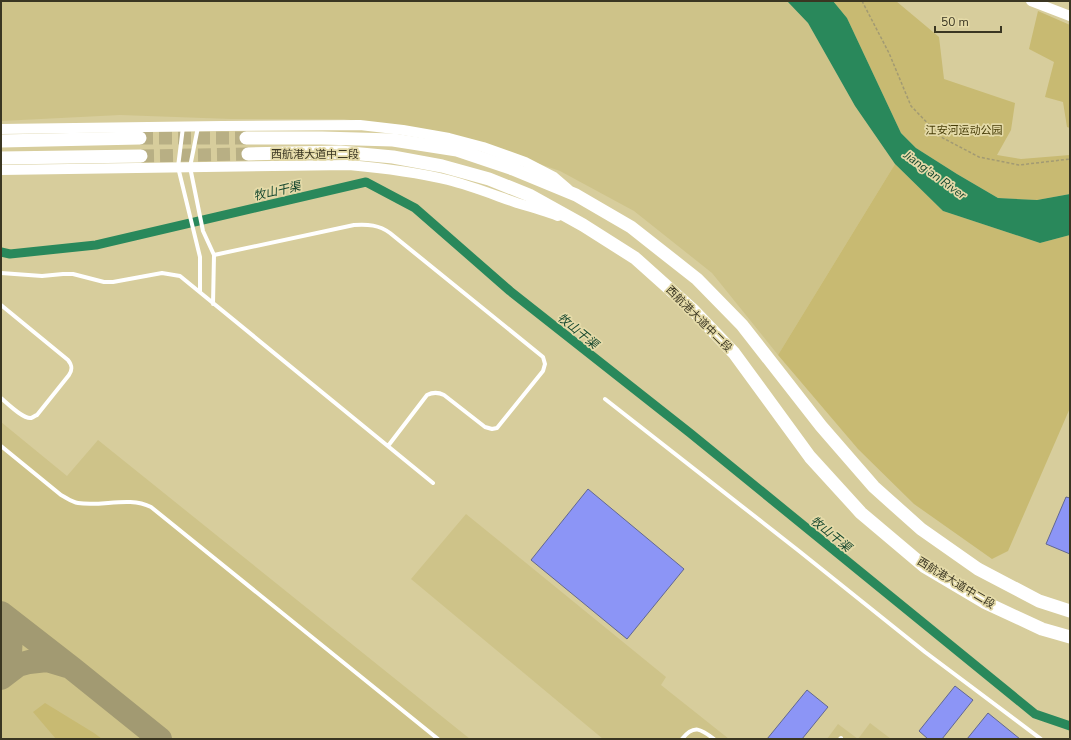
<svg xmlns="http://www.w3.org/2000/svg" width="1071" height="740" viewBox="0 0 1071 740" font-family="'Nunito Sans','Noto Sans SC',sans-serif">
  <rect width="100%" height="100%" fill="#d7cd9c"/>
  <path fill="#cec389" d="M1 1H787L808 23 855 106 895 164 778 355 712 273 634 211 560 171 461 137 344 119H231L120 115 1 121Z
    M1 422 67 476 98 440 470 739H1Z
    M466 514 666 677 661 685 729 739H603L411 579Z
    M870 723 891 739H827L838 724 858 739Z"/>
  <path fill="#c8ba72" d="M833 1H896L939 37 944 79 1015 103 1011 130 997 155 1021 159 1070 155V194L1037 200 998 198 957 174 916 148 901 133 847 18Z
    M1038 11 1070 25V128L1067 127 1063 102 1045 97 1054 62 1029 49Z
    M895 164 943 211 1040 243 1070 235V408L1008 551 992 559 914 504 858 449 778 355Z
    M45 703 94 733 102 739H56L33 712Z"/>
  <path fill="#29885b" d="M787 1H833L847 18 901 133 916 148 957 174 998 198 1037 200 1070 194V235L1040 243 943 211 895 164 855 106 808 23Z"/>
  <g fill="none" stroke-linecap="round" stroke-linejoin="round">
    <path stroke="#29885b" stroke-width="9" d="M1 252 10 254 96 245 366 182 415 208 510 291 690 433 1035 714 1070 726"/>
    <path stroke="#a29a72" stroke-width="24" d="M1 613 73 669 160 739
      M1 616C15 633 11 654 5 674
      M1 678 18 665 29 662 47 660 67 666"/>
  </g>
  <path fill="#8c95f6" stroke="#616791" d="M588 489 684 569 627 639 531 560Z
    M1066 497 1070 498V554L1046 544Z
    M955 686 973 700 942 739H928L919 731Z
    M807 690 828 707 802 739H767Z
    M988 713 1020 739H967Z"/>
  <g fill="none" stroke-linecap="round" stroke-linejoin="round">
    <path stroke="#b8af84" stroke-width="13" stroke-dasharray="13 6" stroke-linecap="butt" d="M140 138H246
      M141 156 248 154"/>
    <path stroke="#a29a73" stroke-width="1.5" stroke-dasharray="3 2" stroke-linecap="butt" d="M862 1 889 53 911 106 941 137 979 157 1019 165 1070 159"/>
    <path stroke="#fff" stroke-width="4" d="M183 127 178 167 200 257V292
      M198 127 190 167 203 231 214 255 213 304
      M214 255 354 225C368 224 379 225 390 233L543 357 545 364 543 371 497 428 492 429 485 427 444 395C438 392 433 392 427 395L388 446
      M1 273 42 276 63 274H73L104 282H113L162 273 180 276 433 483
      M1 305 68 360C72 365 73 369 69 375L37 415C34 416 34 417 31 418 23 419 7 403 1 398
      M605 399 799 551 925 652 1041 739
      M1 446 61 495C67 498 72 502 78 503 102 507 129 496 151 507L438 739
      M682 739C694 724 701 729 714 739
      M840 739 841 738"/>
    <path stroke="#fff" stroke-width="10" d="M1031 1 1070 16
      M1 129 222 126 360 125 403 130 449 138 483 147 525 162 554 177 568 189
      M1 170 349 165C382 168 415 172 448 180 472 186 494 195 517 203 531 207 545 211 558 216"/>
    <path stroke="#fff" stroke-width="13" d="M246 138H322L393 140 457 150 513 169 576 195 631 227 697 279 742 325 821 426 874 487 921 529 978 569 1039 601 1070 611
      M1 141 140 138
      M248 154 340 152 393 157 442 166 489 179 529 195 583 225 635 258 692 309 734 353 810 457 861 513 925 567 984 602 1042 629 1070 637
      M1 158 141 156"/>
  </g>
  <g text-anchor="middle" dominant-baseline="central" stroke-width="3.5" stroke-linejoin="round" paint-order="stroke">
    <g font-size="11" fill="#453b06" stroke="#e4daa8">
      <text x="964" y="130">江安河运动公园</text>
    </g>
    <g font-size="11" fill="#3a3622" stroke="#e4daa8">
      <text x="315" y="154">西航港大道中二段</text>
      <text transform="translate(699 319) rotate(45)">西航港大道中二段</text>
      <text transform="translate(956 583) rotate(31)">西航港大道中二段</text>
    </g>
    <g font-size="12" font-style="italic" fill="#15472e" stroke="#e4daa8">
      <text transform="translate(935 175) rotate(36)">Jiang'an River</text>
      <text transform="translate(277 191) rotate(-13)">牧山干渠</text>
      <text transform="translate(578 331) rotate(39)">牧山干渠</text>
      <text transform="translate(831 534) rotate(39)">牧山干渠</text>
    </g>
  </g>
  <rect width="1071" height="740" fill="none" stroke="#3a3622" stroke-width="4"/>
  <path d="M935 26v6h66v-6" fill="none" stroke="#3a3622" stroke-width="2"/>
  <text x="941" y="26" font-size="12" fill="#3a3622" stroke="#e4daa8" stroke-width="3" paint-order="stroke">50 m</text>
</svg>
